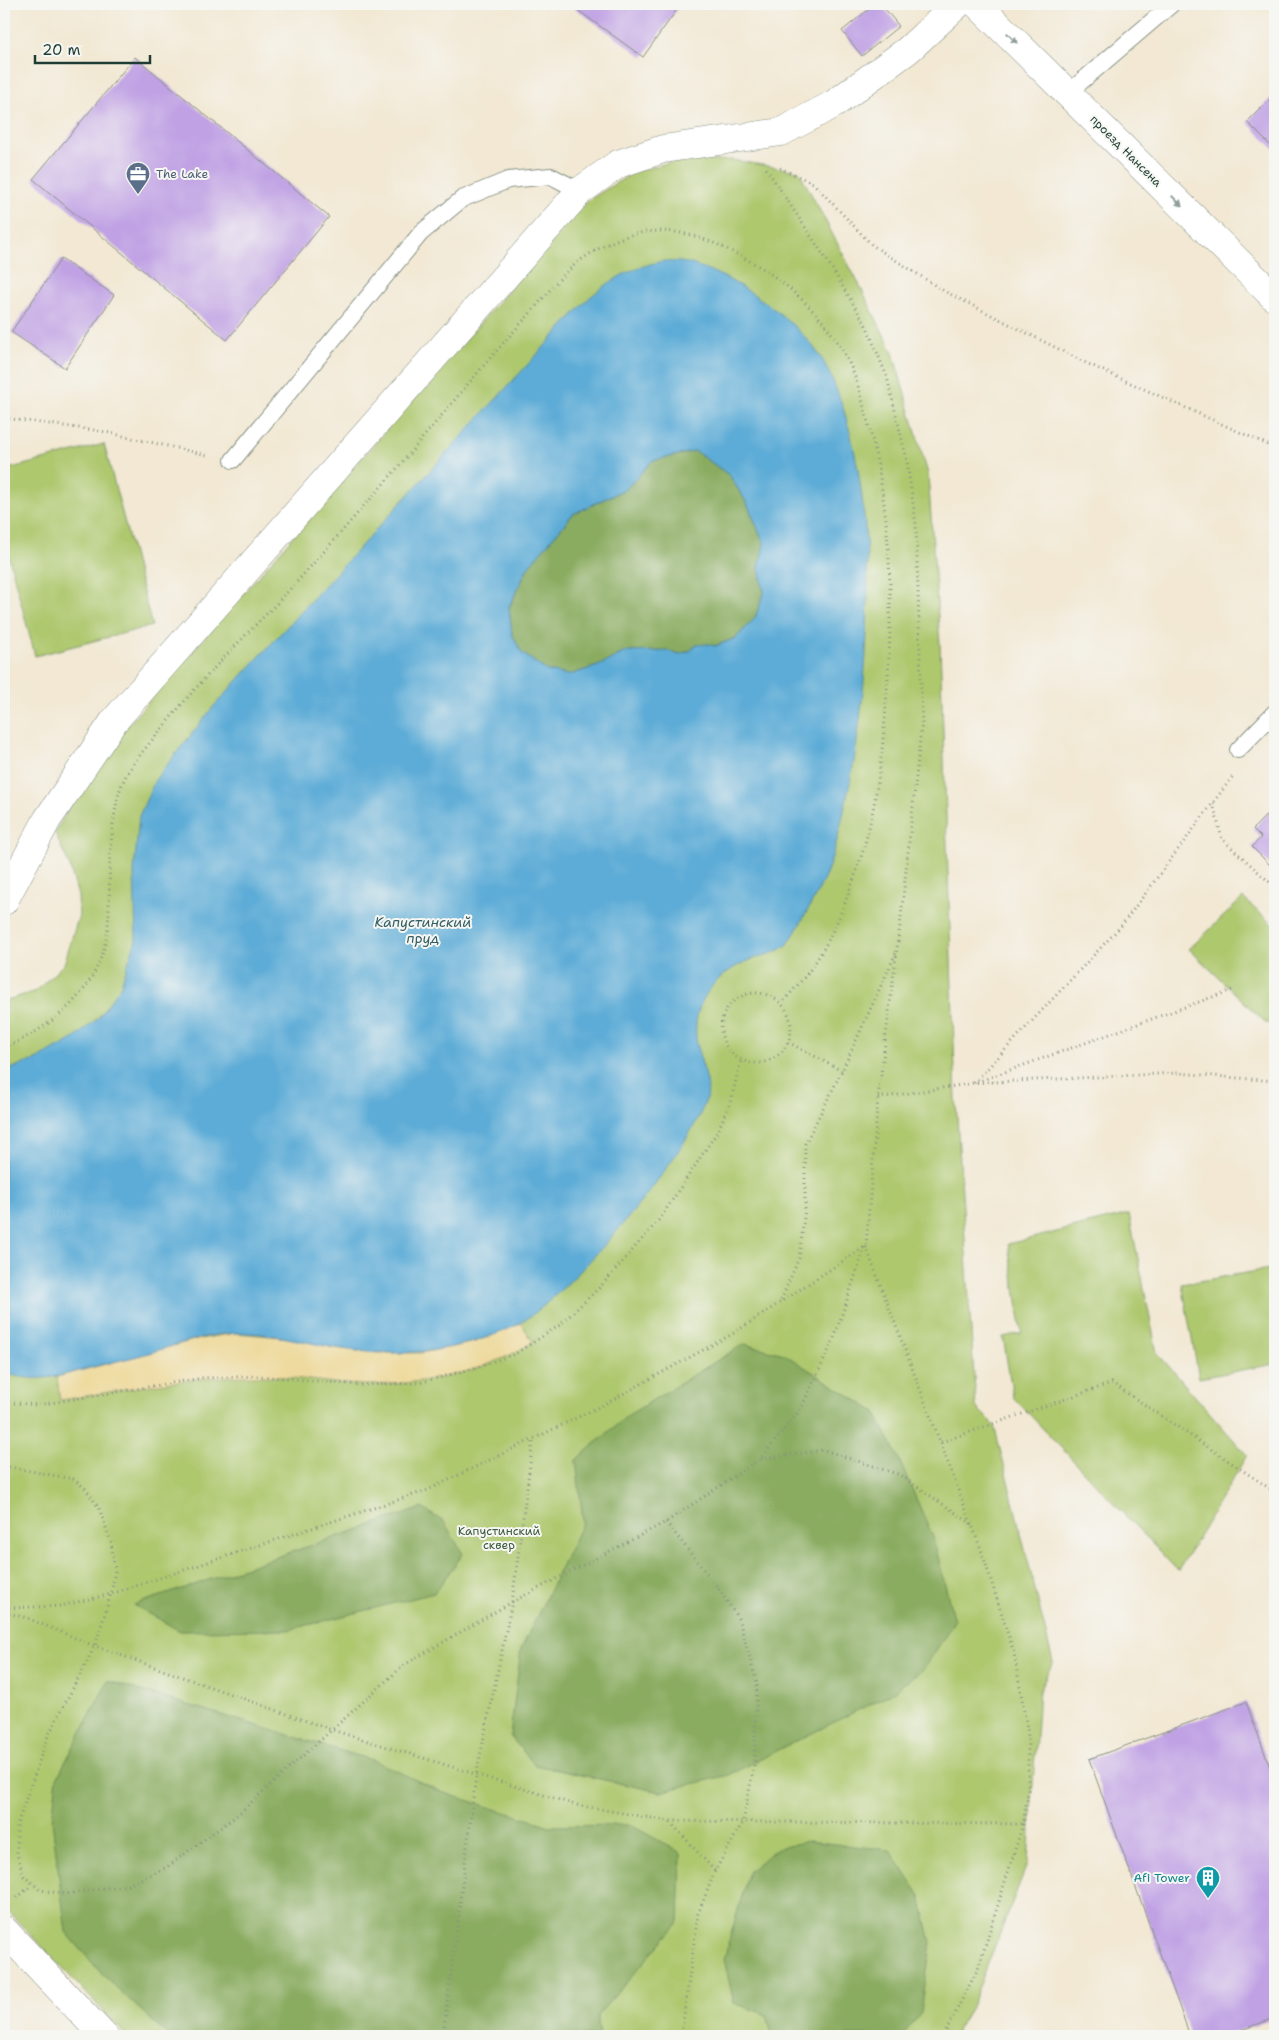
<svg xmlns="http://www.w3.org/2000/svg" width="1279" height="2040" viewBox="0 0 1279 2040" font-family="'Shantell Sans',sans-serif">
  <rect width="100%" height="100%" fill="#f6f6f2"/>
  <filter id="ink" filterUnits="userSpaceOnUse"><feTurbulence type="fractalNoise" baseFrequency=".02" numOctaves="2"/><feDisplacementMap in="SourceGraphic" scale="10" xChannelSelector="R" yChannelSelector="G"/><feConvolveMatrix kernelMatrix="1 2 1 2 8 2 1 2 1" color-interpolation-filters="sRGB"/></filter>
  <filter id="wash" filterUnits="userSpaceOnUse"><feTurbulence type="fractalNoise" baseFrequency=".0096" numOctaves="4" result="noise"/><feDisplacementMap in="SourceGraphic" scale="20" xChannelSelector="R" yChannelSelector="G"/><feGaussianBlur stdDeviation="1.12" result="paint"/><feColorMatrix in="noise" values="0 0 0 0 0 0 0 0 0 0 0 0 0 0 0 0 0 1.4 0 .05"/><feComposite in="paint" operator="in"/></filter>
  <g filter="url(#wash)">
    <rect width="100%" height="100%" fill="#f2e8d3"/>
    <path fill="#aec86e" stroke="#668251" d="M732 160 799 171 860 286 893 353 928 474 940 644 956 1101 976 1407 994 1425 1053 1662 1039 1691 1028 1862 971 2007 954 2036H127L4 1907V1001L36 991 64 964 79 915 78 896 70 867 55 833 92 766 587 201 636 171 672 162Z
      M104 444 152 626 35 656 4 539V470Z
      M1243 898 1275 927V1016L1267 1024 1189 949Z
      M1129 1214 1157 1353 1247 1455 1178 1571 1013 1397 1003 1337 1022 1333 1008 1244Z
      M1275 1268V1364L1199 1378 1182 1284Z"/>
    <path fill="#8aac61" stroke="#54744a" d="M695 451 729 475 747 503 764 543 759 568 764 593 755 618 736 638 714 646 708 644 680 654 668 651 625 652 598 666 569 675 547 671 522 653 512 634 509 608 528 567 573 514 627 488 652 461Z
      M744 1344 784 1354 875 1412 897 1455 933 1537 954 1621 925 1668 890 1694 729 1775 660 1792 535 1765 510 1736 521 1649 583 1522 576 1460 627 1416Z
      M422 1508 444 1522 463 1554 434 1593 288 1630 180 1631 134 1605Z
      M108 1681 375 1761 444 1793 550 1826 631 1825 681 1853 679 1922 597 2016 600 2036H173L164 2032 101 1973 66 1932 52 1821 57 1778Z
      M808 1841 890 1850 920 1896 931 1942 921 2013 902 2036H772L767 2015 734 2003 724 1959 749 1871 776 1849Z"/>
    <path fill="#eeda9e" stroke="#868c69" d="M521 1323 533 1342C484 1374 420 1385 362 1385 328 1384 294 1376 260 1376 193 1375 126 1390 60 1400L57 1377 194 1340 236 1333 291 1338 334 1348 377 1353H422L475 1342Z"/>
    <path fill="#5dacd7" stroke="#3e7486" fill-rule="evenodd" d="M663 261C672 262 682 261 691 264 737 277 805 324 827 368 883 481 873 681 846 802 840 828 834 857 823 881 818 892 793 938 787 945 778 953 763 955 753 959 733 966 714 979 704 998 693 1017 694 1040 701 1060 704 1071 710 1085 707 1096 694 1149 564 1302 515 1326 458 1353 398 1358 336 1348 303 1342 270 1332 236 1333 202 1334 170 1348 138 1356 123 1360 108 1363 93 1367 61 1376 37 1384 4 1373V1071L38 1059 75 1038 99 1017 120 987 136 940 134 871 139 816 155 780 214 706 589 298C615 277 631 268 663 261ZM695 451 729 475 747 503 764 543 759 568 764 593 755 618 736 638 715 646 708 644 696 645 690 651 680 654 668 651 625 652 598 666 569 675 547 671 522 653 512 634 509 607 528 567 573 514 627 488 652 461Z"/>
    <g id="blocks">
      <path fill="#c0a1e4" d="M569 4H681L643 57Z
        M875 4H881L899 26 862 56 842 31Z
        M135 57 329 217 227 340 33 179Z
        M1275 94V150L1247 122Z
        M61 259 114 295 65 368 11 332Z
        M1275 806V870L1252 847 1261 837 1253 829Z
        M1246 1702 1275 1781V2018L1224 2036H1190L1089 1759Z"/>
    </g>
  </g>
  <g filter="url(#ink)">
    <use href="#blocks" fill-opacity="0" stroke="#889284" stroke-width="1"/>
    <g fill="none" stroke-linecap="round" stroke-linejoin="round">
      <defs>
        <path id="lane" d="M1068 93 1172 4
          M233 460 421 233 462 199 508 180 551 176 580 191
          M1238 750 1275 712"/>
        <path id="street" d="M4 901 47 820 114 721 580 191 618 164 663 149 781 132 834 104 908 50 958 4
          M4 1930 104 2036"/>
        <path id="secondary" d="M977 4 1275 298"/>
      </defs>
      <use href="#lane" stroke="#889284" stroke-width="18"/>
      <use href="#street" stroke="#889284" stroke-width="29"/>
      <use href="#secondary" stroke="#889284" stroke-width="29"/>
      <path stroke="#889284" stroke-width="3" stroke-dasharray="1 4" stroke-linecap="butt" d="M780 168 813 183 872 245 944 291 1086 363 1275 448
        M4 418 101 431 207 455
        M1213 803 1222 839 1275 887
        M721 1028a35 35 0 1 1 70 0a35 35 0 1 1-70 0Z
        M788 1042 842 1071
        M4 1048C54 1026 98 991 107 934 111 904 108 874 111 844 113 824 115 803 122 784 131 764 149 744 163 727 199 682 239 642 279 601 311 567 342 531 373 496 424 438 472 377 524 320 540 303 554 283 571 268 582 258 600 247 614 241 663 220 703 235 748 260 790 283 831 322 851 367 860 388 865 412 871 434 893 524 893 613 886 705 882 758 876 812 859 863 848 897 834 935 814 964 805 978 793 990 782 1003
        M977 1082 1232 990
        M974 1083 1121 926 1233 776
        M878 1098 974 1083 1178 1073 1275 1081
        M866 1247 982 1552 1014 1653 1028 1734V1792L1023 1824 978 1969 943 2036
        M781 1300 799 1258 805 1209V1144L842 1071 896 953
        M4 1402 38 1405 202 1378 260 1376 361 1385 419 1383 472 1369 515 1354 560 1325 600 1287 659 1220 716 1134 730 1104 741 1060
        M941 1442 1112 1383 1275 1492
        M761 1459 824 1450 900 1475 972 1524
        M4 1466 73 1479 85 1488 99 1508 111 1542 115 1571 111 1594 95 1646 48 1736 17 1825V1854L24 1876 40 1890 66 1894 128 1885 167 1867 236 1816 404 1665 512 1602 666 1522 760 1459 800 1410 833 1341 865 1247
        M666 1522 719 1589 739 1620 757 1683 754 1766 743 1822 715 1871 698 1914 681 2036
        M4 1608 61 1606 111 1594 428 1490 603 1405 734 1333 866 1246 878 1098 901 917 922 721 916 524 907 461 887 377 867 327 828 262 766 168
        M4 1612 27 1618 95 1646 332 1730 576 1805 669 1821 1023 1824
        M670 1822 715 1871
        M17 1898 31 1885
        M443 2036 476 1776 512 1602 533 1441"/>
      <use href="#lane" stroke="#fff" stroke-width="16"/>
      <use href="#street" stroke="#fff" stroke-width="28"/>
      <use href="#secondary" stroke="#fff" stroke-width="28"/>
    </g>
    <defs><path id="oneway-solid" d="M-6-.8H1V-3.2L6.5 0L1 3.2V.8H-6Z" transform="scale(1.25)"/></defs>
    <g fill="#8f9e9a">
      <use href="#oneway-solid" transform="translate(1012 38) rotate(45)"/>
      <use href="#oneway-solid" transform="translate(1177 201) rotate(45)"/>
    </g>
  </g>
  <defs>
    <symbol id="office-pin" viewBox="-11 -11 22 30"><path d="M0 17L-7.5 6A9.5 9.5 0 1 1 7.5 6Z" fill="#5c6f8a" stroke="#f6f6f2"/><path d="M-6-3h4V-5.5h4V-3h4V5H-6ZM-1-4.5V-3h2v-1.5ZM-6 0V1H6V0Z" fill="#fff"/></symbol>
    <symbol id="building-pin" viewBox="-11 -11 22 30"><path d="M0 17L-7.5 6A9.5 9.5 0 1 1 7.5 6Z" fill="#0f9aa8" stroke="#f6f6f2"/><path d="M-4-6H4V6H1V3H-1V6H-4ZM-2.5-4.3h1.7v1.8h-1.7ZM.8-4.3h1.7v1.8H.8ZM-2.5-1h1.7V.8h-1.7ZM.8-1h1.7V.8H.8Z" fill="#fff"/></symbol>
  </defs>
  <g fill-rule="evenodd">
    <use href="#office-pin" x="124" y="160" width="28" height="38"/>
    <use href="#building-pin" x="1194" y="1864" width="28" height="38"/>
  </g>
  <g text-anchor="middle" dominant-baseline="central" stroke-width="4" stroke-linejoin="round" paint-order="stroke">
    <g font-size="12" fill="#1f3d34" stroke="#f6f6f2">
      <text transform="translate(1126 151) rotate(45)">проезд Нансена</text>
    </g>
    <g font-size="12" fill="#4e5e75" stroke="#f6f6f2" text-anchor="start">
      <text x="156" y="174">The Lake</text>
    </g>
    <g font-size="12" fill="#3c5940" stroke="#f6f6f2">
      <text x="499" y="1531">Капустинский<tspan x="499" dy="14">сквер</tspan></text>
    </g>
    <g font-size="12" fill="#0d838f" stroke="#f6f6f2" text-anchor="end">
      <text x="1190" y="1878">Afi Tower</text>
    </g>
    <g font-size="14" font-style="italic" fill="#325e65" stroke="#f6f6f2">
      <text x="423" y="922">Капустинский<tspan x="423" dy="16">пруд</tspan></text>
    </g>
  </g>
  <rect width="1279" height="2040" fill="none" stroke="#f6f6f2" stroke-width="20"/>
  <path d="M35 55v8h115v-8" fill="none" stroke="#1f3d34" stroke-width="2.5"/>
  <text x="42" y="55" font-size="15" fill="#1f3d34" stroke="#f6f6f2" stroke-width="4" paint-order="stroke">20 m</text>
</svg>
